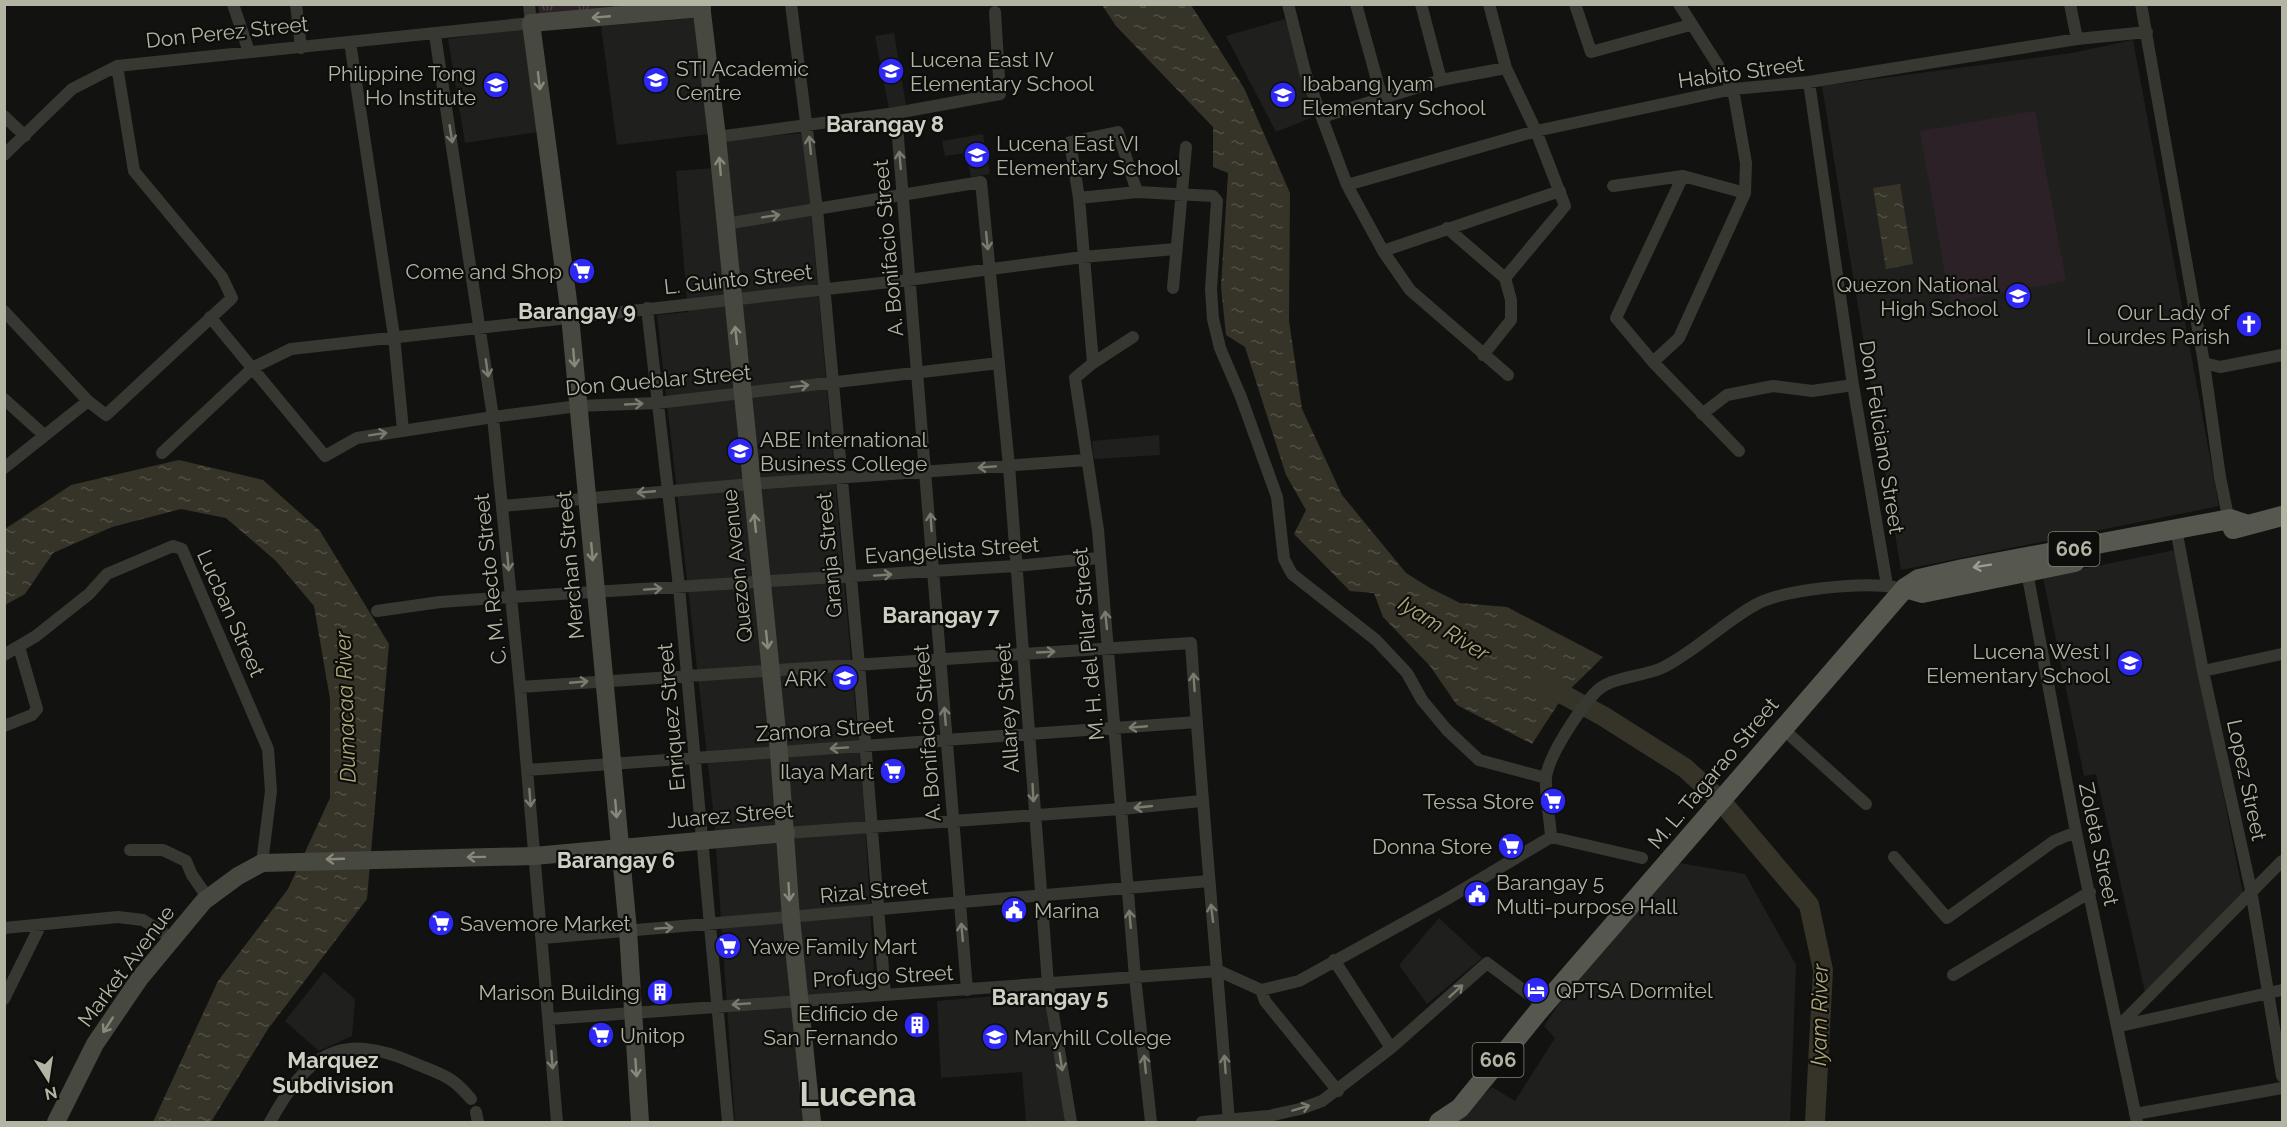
<svg xmlns="http://www.w3.org/2000/svg" width="2287" height="1127" viewBox="0 0 2287 1127" font-family="Raleway,sans-serif">
  <defs>
    <pattern id="grass-tufts" width="24" height="20" patternUnits="userSpaceOnUse" patternTransform="scale(1.5)"><rect width="24" height="20" fill="#2b2126"/><path d="M3 7l-1-3M5 7V3M7 7l1-3M15 17l-1-3M17 17v-4M19 17l1-3" fill="none" stroke="#473f42"/></pattern>
    <pattern id="water-ripples" width="26" height="14" patternUnits="userSpaceOnUse" patternTransform="scale(1.5)"><rect width="26" height="14" fill="#363428"/><path d="M2 4q2-2 4 0t4 0M15 11q2-2 4 0t4 0" fill="none" stroke="#514f44"/></pattern>
  </defs>
  <rect width="100%" height="100%" fill="#121311"/>
  <path fill="#1f201d" d="M696 18 708 134 617 145 601 26Z
    M1285 19 1316 116 1276 132 1226 36Z
    M526 27 543 131 465 143 448 39Z
    M894 33 906 105 889 109 875 36Z
    M2133 40 2219 506 1901 570 1822 86 2072 53Z
    M804 133 864 805 875 990 797 995 809 1122H735L714 818 657 315 688 312 676 171 714 168 712 141Z
    M983 134 990 174 971 177 966 153 945 156 942 141Z
    M1159 435 1160 455 1094 459 1092 441Z
    M2175 550 2243 894 2145 992 2096 774 2084 776 2043 577Z
    M1679 863 1745 874 1796 965 1790 1122H1455L1492 1087 1515 1101 1555 1038 1544 1026 1561 1001Z
    M1439 918 1482 958 1427 1004 1399 965Z
    M324 972 355 999 352 1036 319 1051 285 1021Z
    M1043 992 1065 1122H1026L1022 1072 941 1078 937 1001Z"/>
  <path fill="url(#grass-tufts)" d="M538 4 676 5 539 17Z"/>
  <path fill="#2b2126" d="M2035 111 2066 281 1950 302 1920 131Z"/>
  <path fill="url(#water-ripples)" d="M1102 5H1191L1244 88 1290 193 1289 321 1302 409 1342 495 1406 573 1430 588 1460 603 1507 607 1603 657 1564 695 1532 744 1457 705 1430 666 1383 617 1374 593 1350 591 1294 534 1306 510 1286 475 1245 347 1226 335 1221 287 1228 173 1213 167V127L1116 26Z
    M1900 184 1913 264 1886 269 1873 188Z
    M179 460 263 480 320 531 389 644 367 899 268 1029 211 1122H153L218 981 288 889 330 798V699L314 606 276 561 226 518 181 509 112 527 53 553 25 594 5 605V529L71 485Z"/>
  <g fill="none" stroke-linecap="round" stroke-linejoin="round">
    <path stroke="#363428" stroke-width="20" d="M1540 682 1603 716 1685 768 1721 801 1809 905 1823 970 1815 1122"/>
    <path stroke="#373832" stroke-width="12" d="M233 4 249 52
      M296 4 301 48
      M791 4 817 209 859 665 885 995
      M1288 4 1305 72 1347 185 1383 251 1410 290 1508 375
      M1356 4 1382 98
      M1421 4 1441 80
      M1489 4 1506 68 1536 131 1565 206 1505 278
      M1575 4 1591 52 1690 25
      M2070 4 2077 39
      M2141 4 2204 363 2220 477 2230 526
      M435 35 493 417 520 687 557 1122
      M350 42 394 336 403 430
      M1809 82 1853 385 1887 585
      M896 113 967 990
      M4 116 25 136
      M1322 117 1441 80 1506 68
      M717 137 896 113 1000 94 995 12
      M4 155 72 89 117 66 531 23 529 4
      M1683 176 1616 318 1653 362 1739 451
      M1347 185 1536 131 1733 89 1809 82 2077 39 2147 32
      M1613 186 1683 176 1745 193
      M1137 192 1118 132 1070 142 1079 198 1093 363 1075 378 1098 530 1135 977 1151 1122
      M1079 198 1137 192 1213 196 1217 201 1211 289 1213 319 1220 348 1241 397 1277 497 1284 559 1292 574 1376 640 1407 673 1422 700 1447 730 1479 760 1546 778
      M725 224 981 182 1009 466 1048 984 1071 1122
      M1447 228 1505 278 1511 300V320L1483 355
      M1383 251 1560 191
      M1173 288 1186 147
      M647 308 679 587 728 1122
      M4 311 88 401 106 415 232 298 222 277 134 171 117 66
      M210 317 325 456 357 438 493 417 578 406 657 403 999 363
      M1653 362 1679 338 1745 193 1746 163 1733 89 1679 4
      M1093 363 1133 337
      M2204 363 2220 367 2282 355
      M4 399 44 435
      M1702 414 1727 395 1773 386 1812 391 1853 385
      M162 453 254 367 291 349 908 280 1083 257 1175 249
      M4 468 88 401
      M503 506 751 484 1087 460
      M2176 529 2203 671 2251 890 2282 1076
      M2027 572 2076 832 2137 1122
      M377 611 440 602 511 597 1015 566 1099 558
      M4 655 36 636 89 594 107 574 173 546 182 549 268 749 271 791 262 863
      M2203 671 2282 654
      M520 687 1191 643C1202 803 1217 962 1229 1122
      M4 726 32 715 37 709 19 647
      M1782 728 1866 804
      M527 770 1197 722
      M786 833 1121 809 1201 801
      M1551 837C1550 818 1545 797 1546 778 1548 756 1578 712 1593 695 1609 675 1642 678 1664 667 1697 650 1723 623 1755 605 1783 589 1862 582 1894 587
      M130 850H163L186 861 192 875 208 898
      M1894 857 1947 918 2054 841 2076 832
      M4 928 118 917 143 920 173 939
      M543 938 1209 881
      M1334 960 1391 1048
      M1953 975 2090 892
      M1261 990 1265 1001 1338 1091
      M4 999 40 926
      M549 1019 1219 971 1261 990 1299 981 1447 899 1551 837 1642 858
      M2120 1026 2282 990
      M2118 1027 2282 861
      M476 1112 478 1122
      M2135 1114 2282 1088
      M270 1122C307 1055 339 1030 414 1063 442 1075 451 1075 471 1099
      M1202 1122 1269 1116 1300 1109 1322 1101 1391 1048 1487 963 1543 1005"/>
    <path stroke="#474840" stroke-width="18" d="M701 4 717 137 779 752 791 918 812 1122
      M56 1122 95 1044 140 978 204 901 238 876 262 863 534 856 786 833
      M640 1122 628 930 570 316 531 23 702 8"/>
    <path stroke="#56574e" stroke-width="20" d="M2233 529 2282 516
      M1905 588 1922 593 2075 562
      M1439 1122 1460 1108 1537 1013 1905 588 1919 579 1963 569 2230 519 2245 524"/>
  </g>
  <defs><path id="oneway-shaft" d="M-6 0H5M1.5-3L5.5 0L1.5 3" fill="none" stroke-width="1.6" stroke-linecap="round" stroke-linejoin="round" transform="scale(1.5)"/></defs>
  <g stroke="#88897b">
    <use href="#oneway-shaft" transform="translate(601 17) rotate(175)"/>
    <use href="#oneway-shaft" transform="translate(539 81) rotate(83)"/>
    <use href="#oneway-shaft" transform="translate(720 166) rotate(-95)"/>
    <use href="#oneway-shaft" transform="translate(736 335) rotate(-96)"/>
    <use href="#oneway-shaft" transform="translate(574 358) rotate(85)"/>
    <use href="#oneway-shaft" transform="translate(755 523) rotate(-96)"/>
    <use href="#oneway-shaft" transform="translate(592 552) rotate(85)"/>
    <use href="#oneway-shaft" transform="translate(767 640) rotate(84)"/>
    <use href="#oneway-shaft" transform="translate(616 809) rotate(85)"/>
    <use href="#oneway-shaft" transform="translate(476 857) rotate(179)"/>
    <use href="#oneway-shaft" transform="translate(335 859) rotate(178)"/>
    <use href="#oneway-shaft" transform="translate(789 892) rotate(87)"/>
    <use href="#oneway-shaft" transform="translate(108 1025) rotate(123)"/>
    <use href="#oneway-shaft" transform="translate(636 1068) rotate(86)"/>
  </g>
  <g stroke="#7b7c70">
    <use href="#oneway-shaft" transform="translate(451 134) rotate(81)"/>
    <use href="#oneway-shaft" transform="translate(810 145) rotate(-96)"/>
    <use href="#oneway-shaft" transform="translate(900 160) rotate(-95)"/>
    <use href="#oneway-shaft" transform="translate(771 216) rotate(-9)"/>
    <use href="#oneway-shaft" transform="translate(987 241) rotate(84)"/>
    <use href="#oneway-shaft" transform="translate(487 368) rotate(82)"/>
    <use href="#oneway-shaft" transform="translate(800 386) rotate(-7)"/>
    <use href="#oneway-shaft" transform="translate(634 404) rotate(-3)"/>
    <use href="#oneway-shaft" transform="translate(378 434) rotate(-9)"/>
    <use href="#oneway-shaft" transform="translate(987 467) rotate(176)"/>
    <use href="#oneway-shaft" transform="translate(646 492) rotate(175)"/>
    <use href="#oneway-shaft" transform="translate(931 522) rotate(-94)"/>
    <use href="#oneway-shaft" transform="translate(508 562) rotate(85)"/>
    <use href="#oneway-shaft" transform="translate(883 575) rotate(-4)"/>
    <use href="#oneway-shaft" transform="translate(653 589) rotate(-4)"/>
    <use href="#oneway-shaft" transform="translate(1106 620) rotate(-96)"/>
    <use href="#oneway-shaft" transform="translate(1046 652) rotate(-3)"/>
    <use href="#oneway-shaft" transform="translate(579 682) rotate(-5)"/>
    <use href="#oneway-shaft" transform="translate(1194 682) rotate(-94)"/>
    <use href="#oneway-shaft" transform="translate(945 716) rotate(-95)"/>
    <use href="#oneway-shaft" transform="translate(1138 727) rotate(175)"/>
    <use href="#oneway-shaft" transform="translate(839 748) rotate(176)"/>
    <use href="#oneway-shaft" transform="translate(1033 793) rotate(87)"/>
    <use href="#oneway-shaft" transform="translate(530 798) rotate(86)"/>
    <use href="#oneway-shaft" transform="translate(1143 807) rotate(174)"/>
    <use href="#oneway-shaft" transform="translate(1212 913) rotate(-97)"/>
    <use href="#oneway-shaft" transform="translate(1130 919) rotate(-95)"/>
    <use href="#oneway-shaft" transform="translate(664 928) rotate(-4)"/>
    <use href="#oneway-shaft" transform="translate(962 932) rotate(-95)"/>
    <use href="#oneway-shaft" transform="translate(1456 991) rotate(-42)"/>
    <use href="#oneway-shaft" transform="translate(741 1004) rotate(176)"/>
    <use href="#oneway-shaft" transform="translate(552 1060) rotate(86)"/>
    <use href="#oneway-shaft" transform="translate(1061 1062) rotate(81)"/>
    <use href="#oneway-shaft" transform="translate(1145 1064) rotate(-96)"/>
    <use href="#oneway-shaft" transform="translate(1225 1064) rotate(-94)"/>
    <use href="#oneway-shaft" transform="translate(1301 1108) rotate(-17)"/>
  </g>
  <use stroke="#9c9d8d" href="#oneway-shaft" transform="translate(1982 566) rotate(171)"/>
  <defs>
    <symbol id="school-disc" viewBox="-11 -11 22 22"><circle r="9.5" fill="#2e28f4" stroke="#0d0e0c"/><path d="M0-5L7-2L0 1L-7-2ZM-4 1L0 2.5L4 1V4Q0 6-4 4Z" fill="#fff"/></symbol>
    <symbol id="university-disc" viewBox="-11 -11 22 22"><circle r="9.5" fill="#2e28f4" stroke="#0d0e0c"/><path d="M0-5L7-2L0 1L-7-2ZM-4 1L0 2.5L4 1V4Q0 6-4 4Z" fill="#fff"/></symbol>
    <symbol id="supermarket-disc" viewBox="-11 -11 22 22"><circle r="9.5" fill="#2e28f4" stroke="#0d0e0c"/><path d="M-6-5.5h2.5l.6 2H6L4.5 2H-2.5L-4.4-4H-6ZM-1.5 3.2a1.3 1.3 0 1 0 .1 0ZM3 3.2a1.3 1.3 0 1 0 .1 0Z" fill="#fff"/></symbol>
    <symbol id="church-disc" viewBox="-11 -11 22 22"><circle r="9.5" fill="#2e28f4" stroke="#0d0e0c"/><path d="M-1.2-6h2.4v3.5h3.3v2.4h-3.3V6h-2.4V-.1h-3.3v-2.4h3.3Z" fill="#fff"/></symbol>
    <symbol id="civic-disc" viewBox="-11 -11 22 22"><circle r="9.5" fill="#2e28f4" stroke="#0d0e0c"/><path d="M-.6-6.5H3V-4.5H.6V-3L4-1V1h2V6H-6V1h2V-1L-.6-3ZM-1.2 2.5V6h2.4V2.5Z" fill="#fff"/></symbol>
    <symbol id="hotel-disc" viewBox="-11 -11 22 22"><circle r="9.5" fill="#2e28f4" stroke="#0d0e0c"/><path d="M-6-4.5h1.5V1H6V5H4.5V3h-9V5H-6ZM-4 0a1.8 1.8 0 1 1 3.6 0ZM.5 0V-2.5h3Q6-2.5 6 0Z" fill="#fff"/></symbol>
    <symbol id="building-disc" viewBox="-11 -11 22 22"><circle r="9.5" fill="#2e28f4" stroke="#0d0e0c"/><path d="M-4-6H4V6H1V3H-1V6H-4ZM-2.5-4.3h1.7v1.8h-1.7ZM.8-4.3h1.7v1.8H.8ZM-2.5-1h1.7V.8h-1.7ZM.8-1h1.7V.8H.8Z" fill="#fff"/></symbol>
  </defs>
  <g fill-rule="evenodd">
    <use href="#school-disc" x="876" y="56" width="30" height="30"/>
    <use href="#university-disc" x="641" y="65" width="30" height="30"/>
    <use href="#school-disc" x="481" y="70" width="30" height="30"/>
    <use href="#school-disc" x="1268" y="80" width="30" height="30"/>
    <use href="#school-disc" x="962" y="140" width="30" height="30"/>
    <use href="#supermarket-disc" x="567" y="256" width="30" height="30"/>
    <use href="#school-disc" x="2003" y="281" width="30" height="30"/>
    <use href="#church-disc" x="2234" y="309" width="30" height="30"/>
    <use href="#university-disc" x="725" y="436" width="30" height="30"/>
    <use href="#school-disc" x="2115" y="648" width="30" height="30"/>
    <use href="#school-disc" x="830" y="663" width="30" height="30"/>
    <use href="#supermarket-disc" x="878" y="756" width="30" height="30"/>
    <use href="#supermarket-disc" x="1538" y="786" width="30" height="30"/>
    <use href="#supermarket-disc" x="1496" y="831" width="30" height="30"/>
    <use href="#civic-disc" x="1462" y="879" width="30" height="30"/>
    <use href="#civic-disc" x="999" y="895" width="30" height="30"/>
    <use href="#supermarket-disc" x="426" y="908" width="30" height="30"/>
    <use href="#supermarket-disc" x="713" y="931" width="30" height="30"/>
    <use href="#hotel-disc" x="1521" y="975" width="30" height="30"/>
    <use href="#building-disc" x="645" y="977" width="30" height="30"/>
    <use href="#building-disc" x="902" y="1010" width="30" height="30"/>
    <use href="#supermarket-disc" x="586" y="1020" width="30" height="30"/>
    <use href="#university-disc" x="980" y="1022" width="30" height="30"/>
  </g>
  <g text-anchor="middle" dominant-baseline="central" stroke-width="4.5" stroke-linejoin="round" paint-order="stroke">
    <g fill="#0d0e0c" stroke="#818275" stroke-width="1.5">
      <rect x="2048.5" y="532" width="51" height="34" rx="4.5"/>
      <rect x="1472.5" y="1043" width="51" height="34" rx="4.5"/>
    </g>
    <g font-size="20" font-weight="bold" fill="#b3b4a2">
      <text x="2074" y="549">606</text>
      <text x="1498" y="1060">606</text>
    </g>
    <g font-size="21" fill="#b3b4a2" stroke="#0d0e0c">
      <text transform="translate(227 32) rotate(-6)">Don Perez Street</text>
      <text transform="translate(1741 72) rotate(-8)">Habito Street</text>
      <text transform="translate(888 248) rotate(-95)">A. Bonifacio Street</text>
      <text transform="translate(738 279) rotate(-6)">L. Guinto Street</text>
      <text transform="translate(658 380) rotate(-5)">Don Queblar Street</text>
      <text transform="translate(1882 437) rotate(81)">Don Feliciano Street</text>
      <text transform="translate(952 550) rotate(-4)">Evangelista Street</text>
      <text transform="translate(829 555) rotate(-95)">Granja Street</text>
      <text transform="translate(570 565) rotate(-95)">Merchan Street</text>
      <text transform="translate(737 566) rotate(-96)">Quezon Avenue</text>
      <text transform="translate(490 579) rotate(-96)">C. M. Recto Street</text>
      <text transform="translate(231 613) rotate(66)">Lucban Street</text>
      <text transform="translate(1088 644) rotate(-95)">M. H. del Pilar Street</text>
      <text transform="translate(1007 708) rotate(-94)">Allarey Street</text>
      <text transform="translate(671 717) rotate(-95)">Enriquez Street</text>
      <text transform="translate(825 729) rotate(-4)">Zamora Street</text>
      <text transform="translate(927 733) rotate(-94)">A. Bonifacio Street</text>
      <text transform="translate(1713 773) rotate(-50)">M. L. Tagarao Street</text>
      <text transform="translate(2247 780) rotate(78)">Lopez Street</text>
      <text transform="translate(730 815) rotate(-5)">Juarez Street</text>
      <text transform="translate(2099 844) rotate(78)">Zoleta Street</text>
      <text transform="translate(874 891) rotate(-5)">Rizal Street</text>
      <text transform="translate(126 966) rotate(-53)">Market Avenue</text>
      <text transform="translate(883 976) rotate(-3)">Profugo Street</text>
    </g>
    <g font-size="21" fill="#b3b4a2" stroke="#0d0e0c" text-anchor="start">
      <text x="910" y="59">Lucena East IV<tspan x="910" dy="24">Elementary School</tspan></text>
      <text x="676" y="68">STI Academic<tspan x="676" dy="24">Centre</tspan></text>
      <text x="476" y="73" text-anchor="end">Philippine Tong<tspan x="476" dy="24">Ho Institute</tspan></text>
      <text x="1302" y="83">Ibabang Iyam<tspan x="1302" dy="24">Elementary School</tspan></text>
      <text x="996" y="143">Lucena East VI<tspan x="996" dy="24">Elementary School</tspan></text>
      <text x="562" y="271" text-anchor="end">Come and Shop</text>
      <text x="1998" y="284" text-anchor="end">Quezon National<tspan x="1998" dy="24">High School</tspan></text>
      <text x="2230" y="312" text-anchor="end">Our Lady of<tspan x="2230" dy="24">Lourdes Parish</tspan></text>
      <text x="760" y="439">ABE International<tspan x="760" dy="24">Business College</tspan></text>
      <text x="2110" y="651" text-anchor="end">Lucena West I<tspan x="2110" dy="24">Elementary School</tspan></text>
      <text x="826" y="678" text-anchor="end">ARK</text>
      <text x="874" y="771" text-anchor="end">Ilaya Mart</text>
      <text x="1534" y="801" text-anchor="end">Tessa Store</text>
      <text x="1492" y="846" text-anchor="end">Donna Store</text>
      <text x="1496" y="882">Barangay 5<tspan x="1496" dy="24">Multi-purpose Hall</tspan></text>
      <text x="1034" y="910">Marina</text>
      <text x="460" y="923">Savemore Market</text>
      <text x="748" y="946">Yawe Family Mart</text>
      <text x="1556" y="990">QPTSA Dormitel</text>
      <text x="640" y="992" text-anchor="end">Marison Building</text>
      <text x="898" y="1013" text-anchor="end">Edificio de<tspan x="898" dy="24">San Fernando</tspan></text>
      <text x="620" y="1035">Unitop</text>
      <text x="1014" y="1037">Maryhill College</text>
    </g>
    <g font-size="22" font-weight="bold" fill="#ced0c3" stroke="#0d0e0c">
      <text x="885" y="124">Barangay 8</text>
      <text x="577" y="311">Barangay 9</text>
      <text x="941" y="615">Barangay 7</text>
      <text x="616" y="860">Barangay 6</text>
      <text x="1050" y="997">Barangay 5</text>
      <text x="333" y="1060">Marquez<tspan x="333" dy="25">Subdivision</tspan></text>
    </g>
    <g font-size="22" font-style="italic" fill="#b0a778" stroke="#0d0e0c">
      <text transform="translate(1444 628) rotate(32)">Iyam River</text>
      <text transform="translate(345 707) rotate(-92)">Dumacaa River</text>
      <text transform="translate(1819 1015) rotate(-89)">Iyam River</text>
    </g>
    <g font-size="33" font-weight="bold" fill="#ced0c3" stroke="#0d0e0c">
      <text x="858" y="1094">Lucena</text>
    </g>
  </g>
  <rect width="2287" height="1127" fill="none" stroke="#b3b4a2" stroke-width="12"/>
  <g transform="translate(48 1079) rotate(168)" stroke="#0d0e0c" stroke-width="4.5" paint-order="stroke">
  <path d="M0-4.5L10 22L0 15L-10 22Z" fill="#b3b4a2"/>
  <text y="-9" font-size="16" font-weight="bold" text-anchor="middle" fill="#b3b4a2">N</text>
  </g>
</svg>
